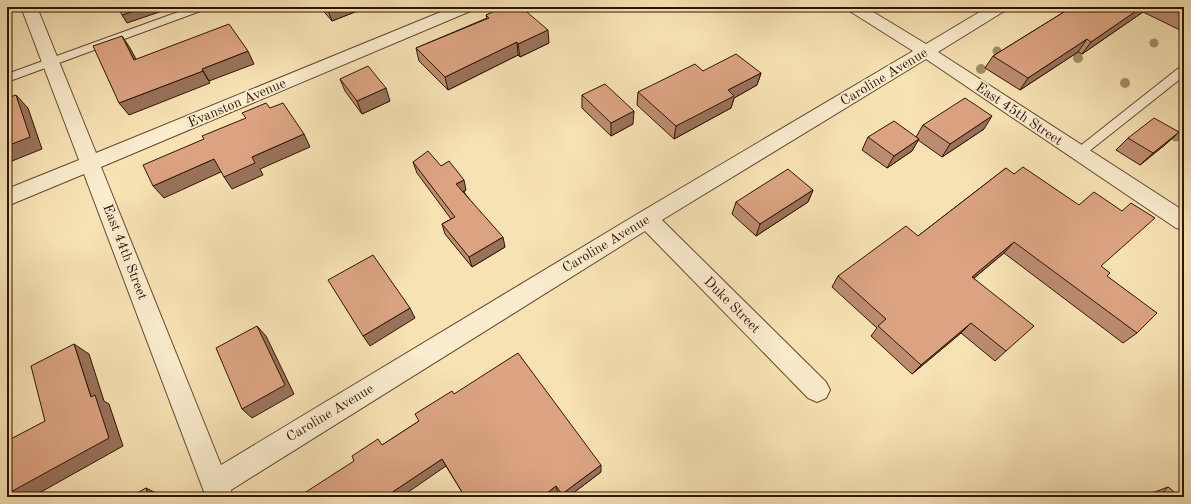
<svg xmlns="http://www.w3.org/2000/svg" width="1191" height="504" viewBox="0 0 1191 504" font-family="'Old Standard TT',serif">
  <rect width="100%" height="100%" fill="#f7e2b4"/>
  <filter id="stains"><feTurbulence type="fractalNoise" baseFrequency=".005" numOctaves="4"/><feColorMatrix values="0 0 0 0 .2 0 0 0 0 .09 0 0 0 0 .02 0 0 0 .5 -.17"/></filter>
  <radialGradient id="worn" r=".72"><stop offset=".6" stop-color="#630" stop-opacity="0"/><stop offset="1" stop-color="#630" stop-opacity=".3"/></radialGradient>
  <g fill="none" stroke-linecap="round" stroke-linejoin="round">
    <defs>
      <path id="lane" d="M192 7H207L206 9 7 82V74Z
        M1184 66V76L1083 156H1075L1073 153 1075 150 1180 67Z"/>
      <path id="street" d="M21 7H37L96 153 453 7H475L473 10 101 167 221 465 639 213 913 51 848 10 846 7H865L926 44 988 7H1008L1006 10 938 52 1184 211V230L1176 228 926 59 662 220 826 382 830 390 826 398 817 402 808 398 645 231 231 490 232 497H206L84 174 7 206V189L79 160Z"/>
    </defs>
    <use href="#lane" stroke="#624831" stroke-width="2"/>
    <use href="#street" stroke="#624831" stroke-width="2"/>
    <use href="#lane" fill="#faecce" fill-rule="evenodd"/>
    <use href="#street" fill="#faecce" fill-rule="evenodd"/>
  </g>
  <g fill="#a28d69">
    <circle cx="1154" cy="43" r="4.5"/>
    <circle cx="997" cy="51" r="4.5"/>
    <circle cx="1078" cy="58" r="5"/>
    <circle cx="981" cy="69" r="5"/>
    <circle cx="1125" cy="83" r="5"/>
    <circle cx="1176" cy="136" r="5.5"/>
  </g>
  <path fill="#bc8c70" stroke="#311405" d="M320 7H365V8L332 21Z
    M1072 7H1184V32L1143 12 1082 54 1078 52 1020 90 985 68 993 56Z
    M486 15 549 43 520 57 518 55 448 90 419 61 416 48 487 18Z
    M703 71 761 73 757 85 734 98 731 108 674 139 637 105 638 92Z
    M340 79 390 101 362 114 345 91Z
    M582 95 633 124 611 136 582 108Z
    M923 125 984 129 942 157 918 140 912 151 887 168 862 150 868 137H916Z
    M1179 132 1166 144 1140 165 1116 150 1128 138Z
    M413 162 441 166 466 190 464 192 505 247 472 267 445 234 442 224 451 219 417 173Z
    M1006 168 1101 266 1107 276 1137 333 1123 343 1004 253 974 278 1006 351 995 361 961 333 912 374 871 336 877 328 832 287 838 276 918 236Z
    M813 190 808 202 756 236 732 214 736 202Z
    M454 394 601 472 568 497H560L558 493 553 497H465L446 466 382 445 419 421Z
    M1168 487 1180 497H1143L1144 496Z"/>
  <path fill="#99725b" stroke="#311405" d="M146 7H174L127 23 122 15Z
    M330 7H365V8L332 21 327 8Z
    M1142 7H1147L1143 12 1082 54 1091 42Z
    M548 30 549 43 520 57 518 44Z
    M122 36 130 48 143 72 134 60Z
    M1087 39 1078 52 1020 90 1028 78Z
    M517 42 518 55 448 90 445 77Z
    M248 51 254 64 209 81 202 69Z
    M203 71 210 83 129 115 119 103Z
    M761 73 757 85 734 98 731 108 674 139 676 126 728 90Z
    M386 88 390 101 362 114 357 101Z
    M16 95 28 108 42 149 7 163V146Z
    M634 111 633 124 611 136V123Z
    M992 116 984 129 942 157 950 144Z
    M1179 132 1166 144 1140 165 1153 153Z
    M304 134 310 147 260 169 263 175 232 189 224 177 252 157Z
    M919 139 912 151 887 168 894 156Z
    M214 159 223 171 164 198 153 186Z
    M464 180 466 190 459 194 456 184Z
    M813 190 808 202 756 236 760 224Z
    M503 237 505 247 472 267 469 257Z
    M1014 242 1004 253 962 288 972 277Z
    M410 308 415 318 370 346 363 336Z
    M971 323 961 333 912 374 921 365Z
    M257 326 266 336 294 394 252 418 242 409Z
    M74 344 89 354 104 401 109 404 123 446 32 497H13L7 495V494L91 397Z
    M442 459 446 466 401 497H385Z
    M601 465V472L568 497H562V494Z
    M556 486 558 493 553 497H542Z
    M146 488 160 495V497H149Z"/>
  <path fill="#dba382" stroke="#311405" d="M118 7H146L122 15Z
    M504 7H521L548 30 518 44 517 42 445 77 416 48 489 18 486 15Z
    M1072 7H1142L1091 42 1087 39 1028 78 993 56Z
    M1168 7H1184V15Z
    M229 24 248 51 202 69 203 71 119 103 93 46 122 36 134 60Z
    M736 54 761 73 728 90 734 96 676 126 638 92 695 64 703 71Z
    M368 66 386 88 357 101 340 79Z
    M605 84 634 111 611 123 582 95Z
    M16 95 30 137 7 146V98Z
    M965 98 992 116 950 144 923 125Z
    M266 103 270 108 283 103 304 134 252 157 255 163 224 177 214 159 153 186 143 165 204 139 202 136 246 118 242 113Z
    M1154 118 1179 132 1153 153 1128 138Z
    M894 121 919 139 894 156 868 137Z
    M428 151 441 166 449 161 464 180 456 184 503 237 469 257 442 224 455 217 413 162Z
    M1023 167 1079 205 1094 192 1122 211 1131 203 1155 218 1101 266 1110 273 1107 276 1157 313 1137 333 1014 242 972 277 1034 326 1006 351 971 323 921 365 878 326 886 319 838 276 906 226 918 236 1006 168 1014 174Z
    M788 169 813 190 760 224 736 202Z
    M373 255 410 308 363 336 328 280Z
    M257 326 285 385 242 409 216 348Z
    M74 344 91 397 95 395 109 438 7 494V441L45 421 31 366Z
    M518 353 601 465 562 494 556 486 542 497H465L442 459 385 497H298L354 461 352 456 378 439 382 445 419 421 415 414 452 391 454 394Z
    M1168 487 1180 497H1159Z
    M146 488 149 497H130Z"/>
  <g text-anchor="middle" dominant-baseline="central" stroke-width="4" stroke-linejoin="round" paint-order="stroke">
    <g font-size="14" fill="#311405" stroke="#faecce">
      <text transform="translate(884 77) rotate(-31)">Caroline Avenue</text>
      <text transform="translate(237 103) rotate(-23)">Evanston Avenue</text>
      <text transform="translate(1019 114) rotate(34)">East 45th Street</text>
      <text transform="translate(606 244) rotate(-31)">Caroline Avenue</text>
      <text transform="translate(125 252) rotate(69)">East 44th Street</text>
      <text transform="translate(732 305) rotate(45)">Duke Street</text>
      <text transform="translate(330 413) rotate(-31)">Caroline Avenue</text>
    </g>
  </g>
  <rect width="1191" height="504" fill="none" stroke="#f7e2b4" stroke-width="24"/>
  <rect x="8" y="8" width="1175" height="488" fill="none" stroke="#311405" stroke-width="2"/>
  <rect x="12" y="12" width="1167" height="480" fill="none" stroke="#311405"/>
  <rect width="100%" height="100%" filter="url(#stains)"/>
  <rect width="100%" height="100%" fill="url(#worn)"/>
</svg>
